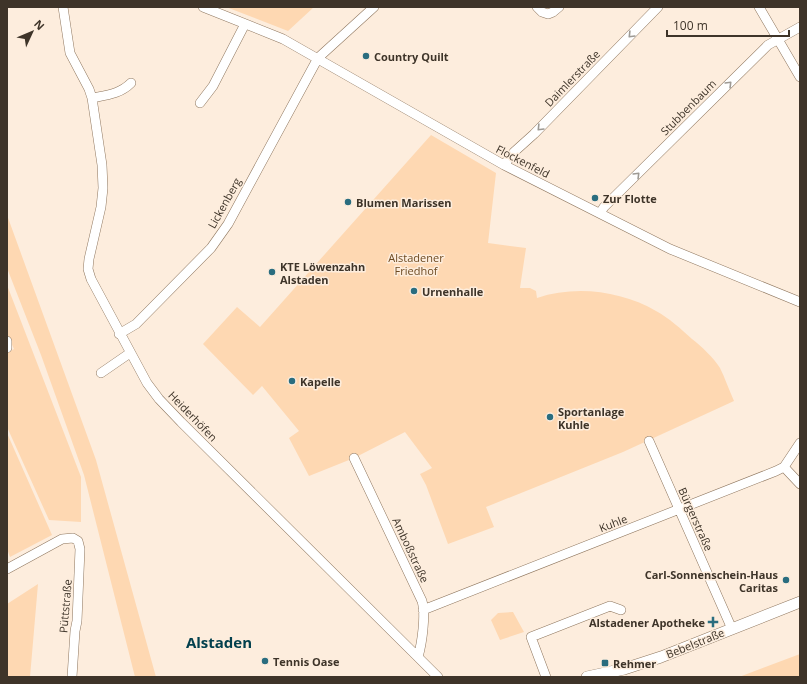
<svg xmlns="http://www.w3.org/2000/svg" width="807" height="684" viewBox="0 0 807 684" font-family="'Open Sans',sans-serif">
  <rect width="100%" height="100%" fill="#fdeddd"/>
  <path fill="#fed8b2" d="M226 7H314L288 31Z
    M431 135 496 173 488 243 526 248 520 288H530L536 291 537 298C576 285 621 291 656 311 669 318 681 329 692 339 701 346 714 358 720 368 725 378 729 390 734 401L623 452 486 507 494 527 448 544 426 485 420 474 432 468 405 432 354 458 309 476 289 438 299 431 262 386 253 395 203 344 237 307 260 327Z
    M7 215 96 460 156 677H135L84 475 41 355 7 268Z
    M7 285 81 477V522L49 520 7 427V353L14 349 7 334Z
    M7 433 52 535 10 557 7 549Z
    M38 584 30 677H7V604Z
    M513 612 524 632 500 640 491 620 498 613Z
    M800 654V677H739Z"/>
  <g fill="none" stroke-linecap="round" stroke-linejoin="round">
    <defs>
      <path id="minor" d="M63 7 70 53 89 89 92 98 102 165 103 188 101 207 89 259 88 269 91 279 147 383 159 399 181 422 438 677
        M203 7 283 39 504 165 670 249 800 302
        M537 7 542 12 548 14 553 12 559 7
        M759 7 800 77
        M92 98C107 95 120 94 131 83
        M200 103 213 86 245 24
        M504 165 514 152 534 134 658 7
        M600 213 604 207 768 45 800 27
        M119 334 136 324 211 248 228 224 318 58 374 7
        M7 341V348
        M101 373 130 353
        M649 441 732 629
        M354 458 422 601C426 615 422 643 418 657
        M784 467 800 484
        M7 569 62 539 73 538 78 541 80 549 77 621 75 631 72 677
        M423 610 776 471 784 467 800 443
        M546 677 531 637 610 606 621 610"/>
      <path id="tertiary" d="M587 677 624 669 661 657 800 602"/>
    </defs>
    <use href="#minor" stroke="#8e765e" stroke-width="10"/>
    <use href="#tertiary" stroke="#8e765e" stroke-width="12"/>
    <use href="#minor" stroke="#fff" stroke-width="9"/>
    <use href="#tertiary" stroke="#fff" stroke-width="11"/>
  </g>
  <defs><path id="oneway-chevron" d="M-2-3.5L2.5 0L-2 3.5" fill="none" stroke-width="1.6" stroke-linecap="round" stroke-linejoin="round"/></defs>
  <g stroke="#9e9a94">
    <use href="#oneway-chevron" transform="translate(631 35) rotate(134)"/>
    <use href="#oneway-chevron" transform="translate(729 84) rotate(-45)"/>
    <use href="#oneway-chevron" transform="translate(540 128) rotate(134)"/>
    <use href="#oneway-chevron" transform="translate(637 175) rotate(-45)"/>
  </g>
  <g fill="#2a6d7f" stroke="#fdeddd" stroke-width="1.5">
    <circle cx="366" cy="56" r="4"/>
    <circle cx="595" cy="198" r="4"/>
    <circle cx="348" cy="202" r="4"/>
    <circle cx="272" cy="272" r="4"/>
    <circle cx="414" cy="291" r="4"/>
    <circle cx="292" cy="381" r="4"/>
    <circle cx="550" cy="417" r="4"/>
    <circle cx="786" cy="580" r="4"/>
    <path d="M711 616h4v4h4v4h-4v4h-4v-4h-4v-4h4z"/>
    <circle cx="265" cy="661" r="4"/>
    <rect x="601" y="659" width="8" height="8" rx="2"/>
  </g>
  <g text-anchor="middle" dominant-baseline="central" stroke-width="3" stroke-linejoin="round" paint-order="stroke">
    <g font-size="11" font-weight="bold" fill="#3e3429" stroke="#fdeddd" text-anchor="start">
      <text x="374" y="56">Country Quilt</text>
      <text x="603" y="198">Zur Flotte</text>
      <text x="356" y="202">Blumen Marissen</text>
      <text x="280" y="266">KTE Löwenzahn<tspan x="280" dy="13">Alstaden</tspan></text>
      <text x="422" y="291">Urnenhalle</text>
      <text x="300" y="381">Kapelle</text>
      <text x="558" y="411">Sportanlage<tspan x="558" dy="13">Kuhle</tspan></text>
      <text x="778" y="574" text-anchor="end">Carl-Sonnenschein-Haus<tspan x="778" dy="13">Caritas</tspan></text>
      <text x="705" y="622" text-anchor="end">Alstadener Apotheke</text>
      <text x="273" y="661">Tennis Oase</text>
      <text x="613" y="663">Rehmer</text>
    </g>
    <g font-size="11" fill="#3e3429" stroke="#fdeddd">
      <text transform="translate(572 78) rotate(-46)">Daimlerstraße</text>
      <text transform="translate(688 107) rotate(-45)">Stubbenbaum</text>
      <text transform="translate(523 161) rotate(27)">Flockenfeld</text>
      <text transform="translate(224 203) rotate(-61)">Lickenberg</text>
      <text transform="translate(193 416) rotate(46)">Heiderhöfen</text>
      <text transform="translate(696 519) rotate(66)">Bürgerstraße</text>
      <text transform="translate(613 523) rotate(-21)">Kuhle</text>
      <text transform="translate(411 550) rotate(65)">Amboßstraße</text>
      <text transform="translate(65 606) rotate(-85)">Püttstraße</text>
      <text transform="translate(695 643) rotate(-22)">Bebelstraße</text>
    </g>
    <g font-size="11" fill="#6d4a21" stroke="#fdeddd">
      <text x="416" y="257">Alstadener<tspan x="416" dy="13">Friedhof</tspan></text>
    </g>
    <g font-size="15" font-weight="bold" fill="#03404d" stroke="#fdeddd">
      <text x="219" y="642">Alstaden</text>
    </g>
  </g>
  <rect width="807" height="684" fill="none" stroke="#3e3429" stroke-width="16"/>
  <g transform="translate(32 32) rotate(46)" stroke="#fdeddd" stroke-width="3" paint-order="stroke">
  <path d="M0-3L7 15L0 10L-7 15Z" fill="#3e3429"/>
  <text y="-6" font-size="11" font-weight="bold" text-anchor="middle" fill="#3e3429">N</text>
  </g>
  <path d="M667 30v6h122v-6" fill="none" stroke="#3e3429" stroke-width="2"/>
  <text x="673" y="30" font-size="12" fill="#3e3429" stroke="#fdeddd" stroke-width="3" paint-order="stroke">100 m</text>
</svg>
